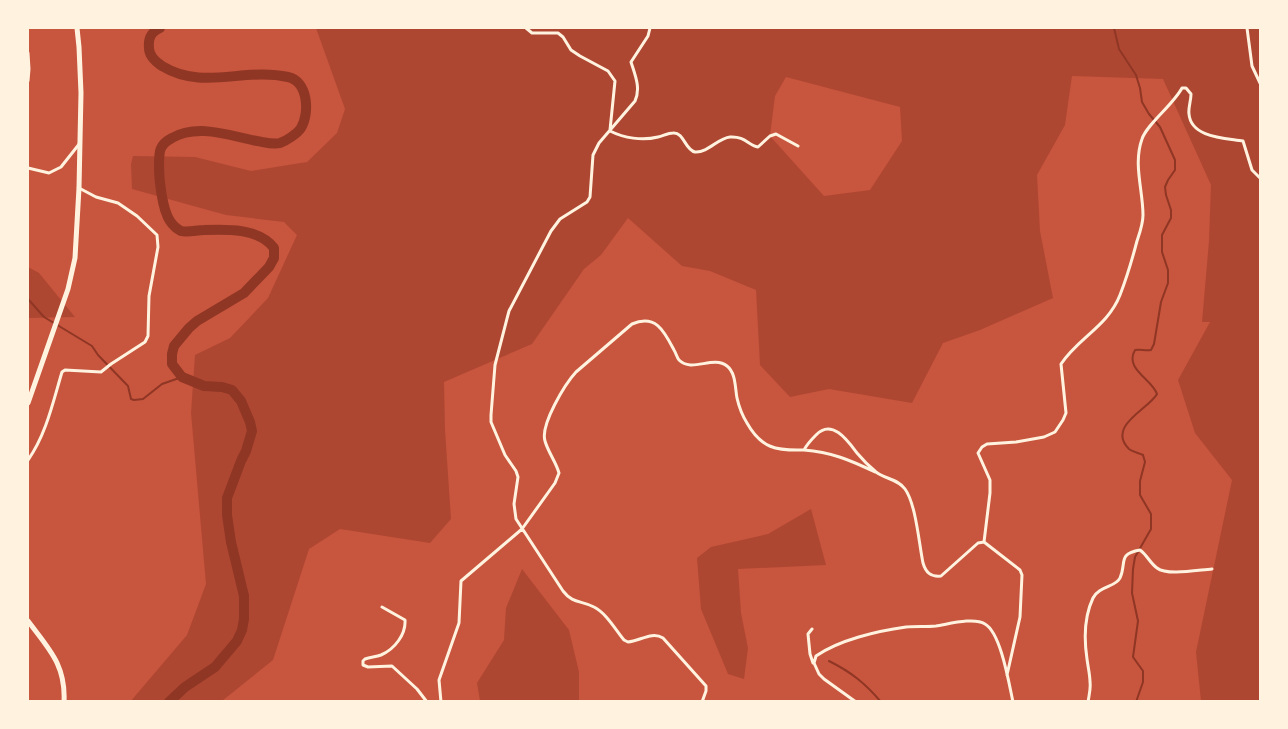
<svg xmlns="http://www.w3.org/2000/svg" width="1288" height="729" viewBox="0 0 1288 729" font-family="'IBM Plex Sans',sans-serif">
  <rect width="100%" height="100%" fill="#c8553d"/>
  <path fill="#ae4732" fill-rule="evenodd" d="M316 28H1260V701H1201L1196 652 1232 480 1195 433 1178 380 1210 322H1202L1209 241 1211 185 1163 79 1072 76 1065 125 1037 175 1040 231 1053 298 980 330 943 343 912 403 829 389 790 397 760 365 756 290 710 271 682 266 628 218 601 255 584 269 532 344 444 382 445 430 451 519 430 543 340 529 309 549 273 660 222 701 130 702 187 635 206 584 191 413 195 355 230 338 268 298 297 235 284 222 226 215 132 189 131 164 133 156 195 157 251 171 307 162 337 133 345 109ZM786 77 900 107 902 141 870 190 824 196 770 136 775 96Z
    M28 267 39 273 75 317 28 318Z
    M811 509 826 565 738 569 741 613 748 648 744 679 728 674 701 609 697 558 711 547 768 534Z
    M522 569 569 630 579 672V701H480L477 683 504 640 506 608Z"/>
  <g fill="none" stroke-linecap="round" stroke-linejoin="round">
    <path stroke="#8f3625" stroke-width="2" d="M1114 28 1119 49 1136 75 1140 88 1142 102 1149 114 1160 127 1175 160V170L1168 180 1165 187 1166 195 1171 210V218L1162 235V252L1168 270V283L1161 302 1154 344 1151 350C1145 351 1141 349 1135 350 1124 369 1152 379 1157 394 1149 409 1106 426 1129 449 1133 452 1139 453 1143 455L1145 462 1140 481V495L1151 514V529L1135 557 1133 569 1132 593 1138 621 1133 657 1143 671V682L1136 702
      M28 299 44 317 92 346 98 355 128 386 131 399 134 400 143 399 162 384 182 377
      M829 661C851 672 865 683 881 702"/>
    <path stroke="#8f3625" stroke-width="10" d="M160 28C151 32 148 38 149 48 149 56 156 62 162 66 203 91 244 67 288 77 308 81 310 113 301 128 297 134 286 141 280 143 273 145 264 142 257 141 230 136 198 123 172 138 159 145 159 151 159 166 159 179 162 209 170 221 172 224 177 229 181 231 188 233 197 230 204 230 226 229 259 228 274 248V258L269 267 244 293 197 321 189 328 174 346 172 354V364L182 377 204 386 222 387 232 390 241 401 250 422 252 431 246 451 241 461 227 498V515L231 542 244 596V619L242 630 237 641 215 667 185 687 169 702"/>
    <path stroke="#fff3e0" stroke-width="3" d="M526 28 532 33H558L563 37 571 50 580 56 608 71 615 81 610 130
      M650 28 648 36 631 62C635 75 641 88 635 101L599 143 593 155 590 197 587 202 560 219 551 231 509 311 495 365 491 415V422L505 455 516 471 518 477 514 504 516 519 563 591C573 604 581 600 594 607 606 613 615 629 624 640L628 642C640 641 652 631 663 638L706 686V691L702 702
      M1247 28 1252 66 1260 83
      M28 53 29 69 28 81
      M610 131C624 138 642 141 658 137 663 136 668 133 673 133 684 132 685 150 695 152 708 153 718 138 730 137 745 136 748 145 758 147L770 136 776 134 798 146
      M28 168 49 173 61 167 80 143
      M804 450C831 452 850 460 875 472
      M28 460C46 435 53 402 62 372L65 370 101 372 111 364 145 342 148 336 149 296 158 247 157 235 137 216 118 203 96 197 79 188
      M984 542 990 493V480L978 453 982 447 987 444 1016 442 1044 437 1055 432 1063 420 1066 413 1061 364C1078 338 1108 326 1120 295 1127 277 1132 260 1137 241 1140 232 1143 224 1143 215 1143 190 1133 164 1142 139 1147 124 1173 105 1182 88H1186L1191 94C1191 101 1188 108 1189 114 1191 138 1226 138 1243 141L1252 170 1260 178
      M984 542 1020 570 1022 575 1020 617 1007 675
      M382 607 405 620C406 634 395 649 381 655 376 657 371 657 365 659L363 661V665L368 667 392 666 417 689 427 702
      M812 629 808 634 810 654 813 663
      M441 702 439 680 459 623 461 581 522 529 555 483 559 473C556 462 548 452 545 441 540 425 565 384 576 372L632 324C656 314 664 331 674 350 676 353 677 358 679 360 692 373 713 355 727 366 736 373 735 388 737 398 739 407 742 415 747 423 761 448 776 451 804 450 807 444 811 440 816 435 832 418 848 441 857 453 862 459 870 467 876 472 885 479 898 479 905 489 916 504 919 544 923 563 926 573 931 577 941 576L978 543 984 542
      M856 702 824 679 819 674 814 663 816 656C839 640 877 631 906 627 916 626 926 627 936 626 949 624 974 617 985 624 1001 633 1009 684 1013 702
      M1088 702C1089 695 1091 689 1090 682 1090 675 1088 667 1087 659 1084 639 1084 617 1093 598 1099 586 1116 587 1120 578 1127 563 1117 554 1140 550 1147 555 1150 563 1157 568 1167 576 1198 570 1212 569"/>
    <path stroke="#fff3e0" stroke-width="5" d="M28 403 68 289 75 258 79 188 81 93 79 47 77 28
      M28 621C49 649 66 665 64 702"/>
  </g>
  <rect width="1288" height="729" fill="none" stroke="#fff3e0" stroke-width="58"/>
</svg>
